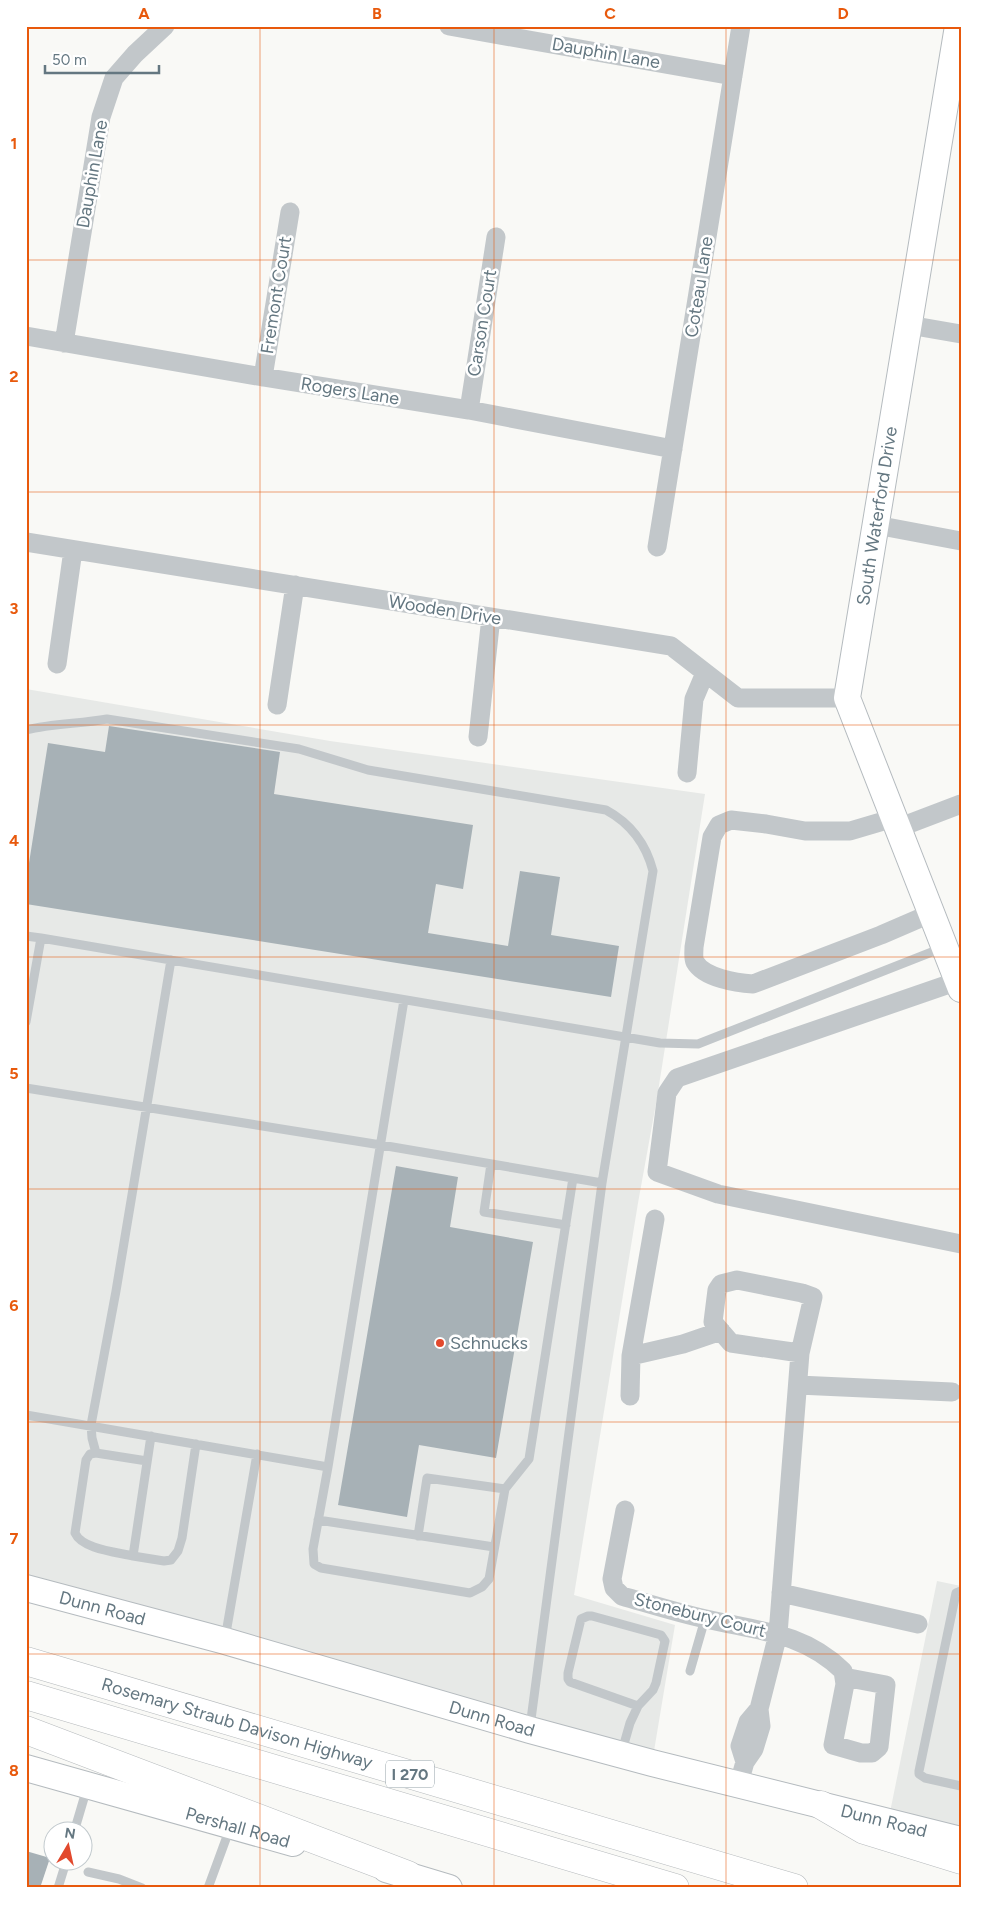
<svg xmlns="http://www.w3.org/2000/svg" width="987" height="1914" viewBox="0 0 987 1914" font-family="Figtree,sans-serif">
  <rect width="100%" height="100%" fill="#f9f9f6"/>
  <path fill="#e7e9e7" d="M26 689 330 741 705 794 657 1098 638 1203 574 1595 675 1625 652 1763 530 1730 26 1575Z
    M937 1581 961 1586V1840L888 1822Z"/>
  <path fill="#a7b1b6" d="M109 726 280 752 274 794 473 825 463 889 436 884 428 933 508 946 520 871 560 877 551 935 619 946 611 997 26 904V882L48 743 105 752Z
    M396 1166 458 1177 450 1227 533 1242 496 1458 419 1445 407 1517 338 1505Z
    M26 1851 50 1858 40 1888H26Z"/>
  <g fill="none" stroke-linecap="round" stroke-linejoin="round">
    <defs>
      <g id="secondary">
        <path d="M958 26 847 698 961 989"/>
        <path id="s1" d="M26 1588 225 1641 530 1730 652 1763 961 1840"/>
        <path id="s2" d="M26 1768 293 1843"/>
        <path d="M386 1869 449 1888"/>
      </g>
      <g id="highway">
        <path id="s3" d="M26 1661 794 1888"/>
        <path d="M26 1695 675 1888"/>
        <path d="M26 1730 408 1875"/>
        <path d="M821 1805 864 1830 961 1860"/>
      </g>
    </defs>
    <use href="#secondary" stroke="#b5bbbf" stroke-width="28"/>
    <use href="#highway" stroke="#b6babd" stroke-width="29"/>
    <path stroke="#c2c7ca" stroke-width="9" d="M26 730C53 723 80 724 107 719L299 749 368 770 606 810C630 823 646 844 653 871L602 1183 530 1727
      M26 936 41 938
      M26 1022 41 938 660 1043 698 1044 942 948
      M26 1088 381 1145 602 1183
      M491 1164 484 1212 566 1225
      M26 1415 328 1467 404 1000
      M151 1436 133 1556 164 1561 171 1560 178 1551 182 1538 196 1444
      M96 1453 92 1438 91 1425 116 1291 171 960
      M328 1467 313 1549 314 1564 321 1568 470 1593 482 1587 489 1579 505 1489 529 1459 573 1178
      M318 1520 494 1547
      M418 1536 427 1478 505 1489
      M133 1556C116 1552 82 1549 75 1533L86 1460 90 1454 96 1453 147 1461
      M961 1591 956 1593 919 1771V1774L925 1778 961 1786
      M225 1639 257 1454
      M690 1671 705 1619
      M622 1751 630 1723 638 1706 653 1690 656 1683 665 1641 661 1635 592 1616H588L581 1619 568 1673V1679L570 1682 638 1706
      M74 1832 87 1788
      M88 1872 119 1879 142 1888
      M58 1888 66 1862
      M208 1888 230 1828"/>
    <path stroke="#c2c7ca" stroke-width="19" d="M449 26 733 76
      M909 325 961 334
      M26 336 263 377 469 410 673 449
      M64 343 101 117 114 78 135 54 165 26
      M263 377 290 212
      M469 410 496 237
      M876 525 961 541
      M26 542 671 646 738 698H847
      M657 547 741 26
      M57 664 73 550
      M277 705 295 585
      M478 737 491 617
      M687 773 694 699 705 673
      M894 818 850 831H805L766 824 731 820 719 825 712 837 694 947C694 952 693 958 695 962 704 978 737 983 753 984L881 935 932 913
      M898 828 961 804
      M958 981 677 1078 667 1093 657 1172 718 1194 961 1244
      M737 1280 802 1293 813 1297 800 1353 731 1343 713 1322 717 1290 721 1284Z
      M631 1356 683 1344 721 1331
      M798 1385 952 1392
      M630 1396 631 1356 655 1219
      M625 1510 612 1579 614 1588 622 1596C650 1604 678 1613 706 1619 758 1631 803 1632 843 1671L845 1684 833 1745 861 1753H872L879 1747 886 1685 844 1677
      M781 1593 918 1624
      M745 1762 740 1746 748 1722 759 1709
      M739 1783 745 1762 754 1749 761 1726 759 1709 778 1634 800 1353"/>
    <use href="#secondary" stroke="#fff" stroke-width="26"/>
    <use href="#highway" stroke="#fff" stroke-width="28"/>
  </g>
  <path fill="none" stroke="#e8590c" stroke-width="1" stroke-opacity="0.55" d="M260 26V1888M494 26V1888M726 26V1888M26 260H961M26 492H961M26 725H961M26 957H961M26 1189H961M26 1422H961M26 1654H961"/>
  <circle fill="#e2492d" stroke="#fff" stroke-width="2" cx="440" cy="1343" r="5"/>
  <g text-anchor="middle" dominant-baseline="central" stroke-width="5" stroke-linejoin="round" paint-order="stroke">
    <rect fill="#fff" stroke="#92a0a7" stroke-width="1" x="386" y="1760.5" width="48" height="27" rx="4"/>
    <g font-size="16" font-weight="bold" fill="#647781">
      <text x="410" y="1774">I 270</text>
    </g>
    <g font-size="18" fill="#647781" stroke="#fff">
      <text transform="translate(606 53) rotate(10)">Dauphin Lane</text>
      <text transform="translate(92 174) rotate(-80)">Dauphin Lane</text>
      <text transform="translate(699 287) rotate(-81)">Coteau Lane</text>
      <text transform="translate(276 295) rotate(-81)">Fremont Court</text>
      <text transform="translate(482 323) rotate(-81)">Carson Court</text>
      <text transform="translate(350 391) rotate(9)">Rogers Lane</text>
      <text transform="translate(877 516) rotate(-81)">South Waterford Drive</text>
      <text transform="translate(445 610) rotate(9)">Wooden Drive</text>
      <text stroke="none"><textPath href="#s1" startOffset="79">Dunn Road</textPath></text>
      <text transform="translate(700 1615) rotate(14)">Stonebury Court</text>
      <text stroke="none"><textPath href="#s1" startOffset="484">Dunn Road</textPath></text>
      <text stroke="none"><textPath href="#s3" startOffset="220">Rosemary Straub Davison Highway</textPath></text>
      <text stroke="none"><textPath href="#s1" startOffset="889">Dunn Road</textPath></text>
      <text stroke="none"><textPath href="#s2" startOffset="220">Pershall Road</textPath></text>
    </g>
    <g font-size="18" fill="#647781" stroke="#fff" text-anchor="start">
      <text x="450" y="1343">Schnucks</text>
    </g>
  </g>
  <rect width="987" height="1914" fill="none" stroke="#ffffff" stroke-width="55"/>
  <g transform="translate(68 1846) rotate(9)"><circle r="24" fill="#ffffff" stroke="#c1c9cd"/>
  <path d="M0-4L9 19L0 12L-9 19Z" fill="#e2492d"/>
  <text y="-8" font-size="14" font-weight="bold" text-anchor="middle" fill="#647781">N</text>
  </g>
  <path d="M45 65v8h114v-8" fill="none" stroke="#647781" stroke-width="2.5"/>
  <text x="52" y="65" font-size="15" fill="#647781" stroke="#ffffff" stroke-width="4" paint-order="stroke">50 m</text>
  <rect x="28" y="28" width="932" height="1858" fill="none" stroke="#e8590c" stroke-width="2"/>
  <g font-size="16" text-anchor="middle" font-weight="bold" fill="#e8590c">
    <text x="144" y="19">A</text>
    <text x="377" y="19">B</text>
    <text x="610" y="19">C</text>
    <text x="843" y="19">D</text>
    <text x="14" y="149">1</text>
    <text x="14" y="382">2</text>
    <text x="14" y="614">3</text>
    <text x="14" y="846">4</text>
    <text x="14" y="1079">5</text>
    <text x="14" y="1311">6</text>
    <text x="14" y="1544">7</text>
    <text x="14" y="1776">8</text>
  </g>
</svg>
